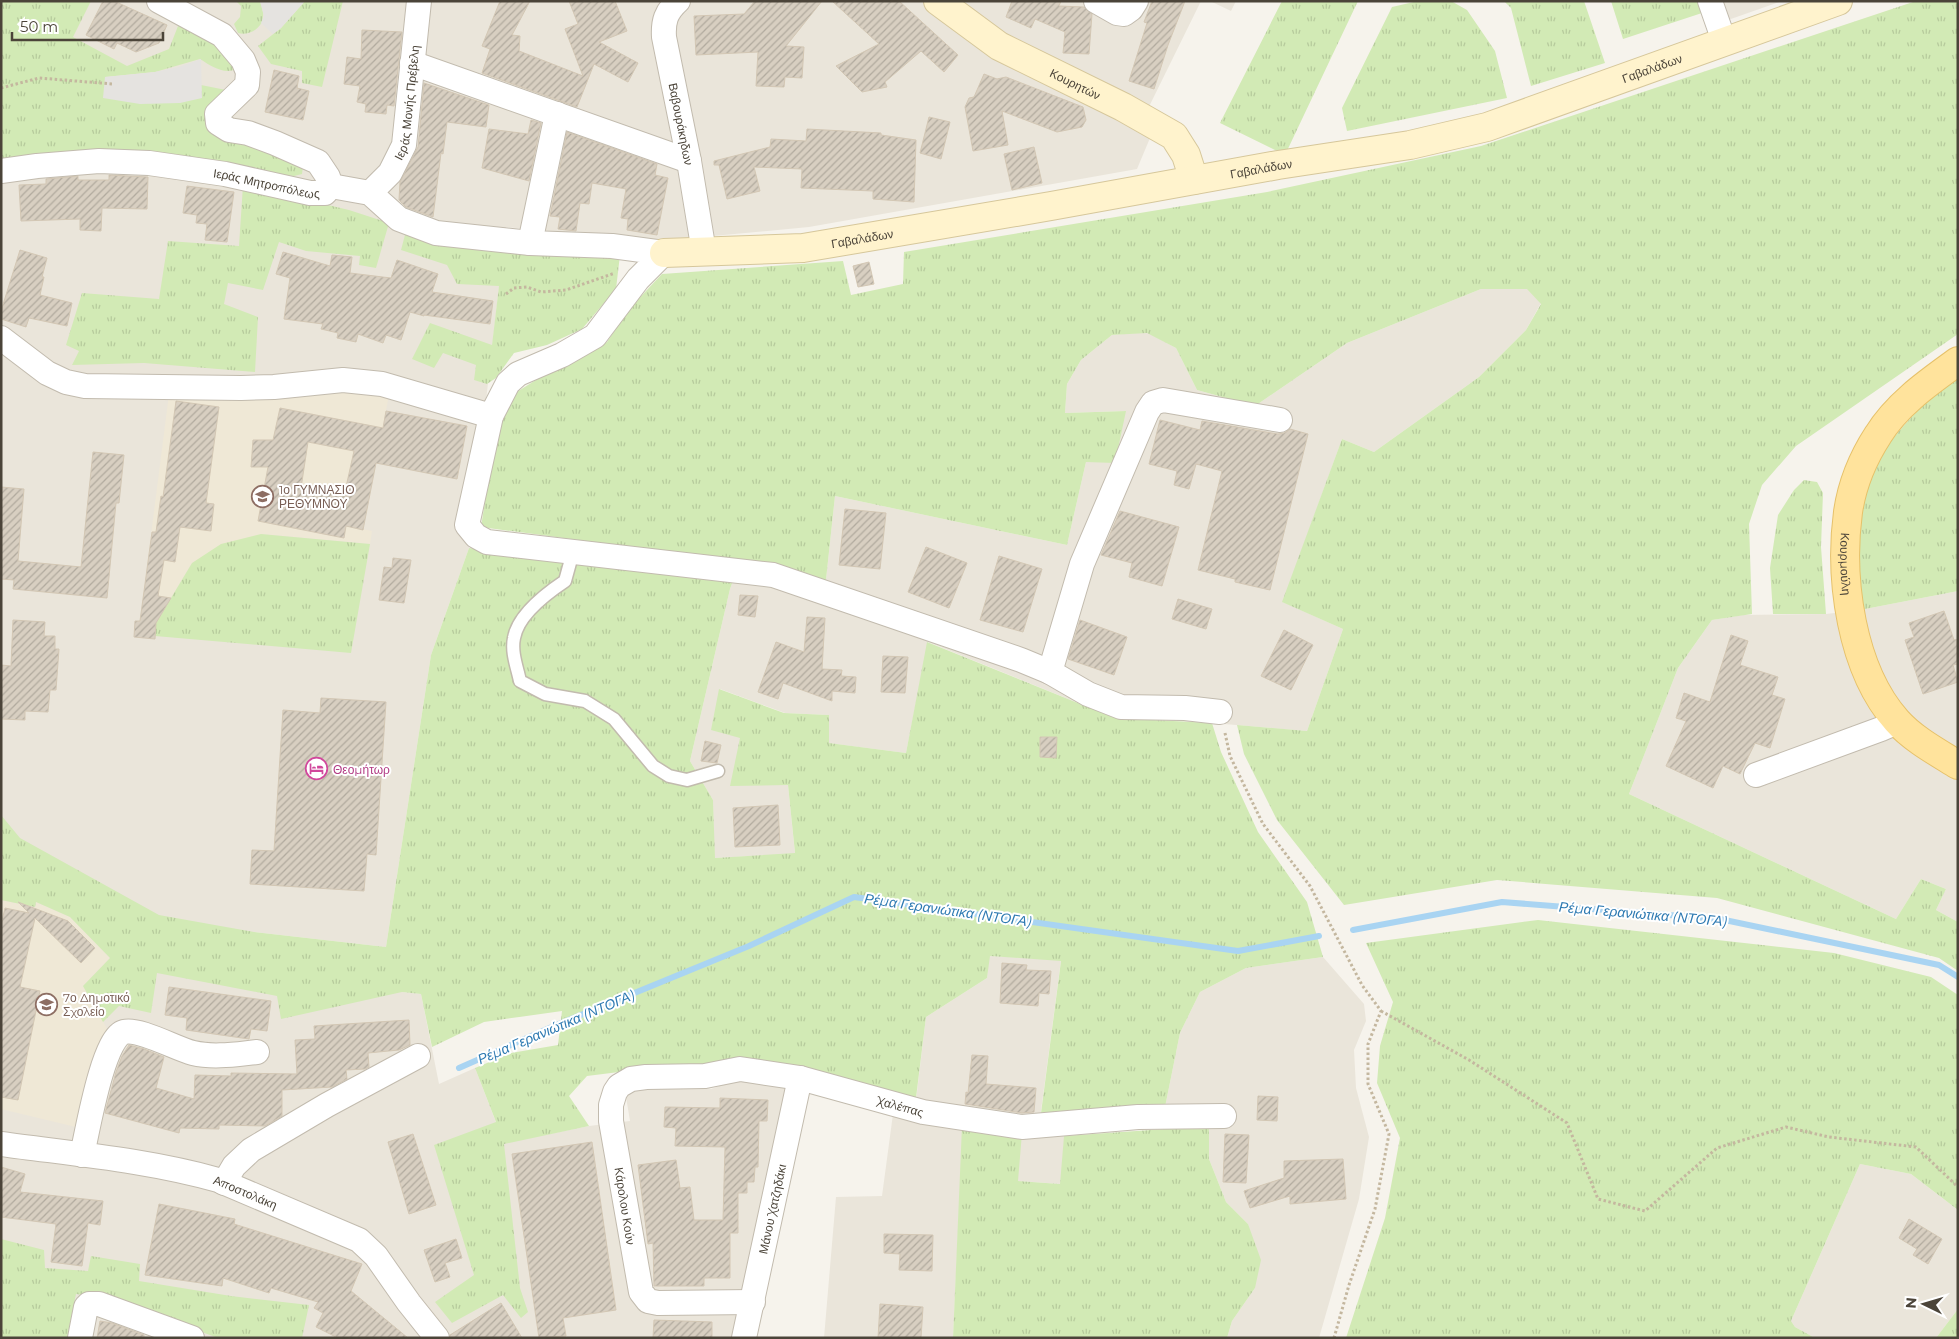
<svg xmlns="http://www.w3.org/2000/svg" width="1959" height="1339" viewBox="0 0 1959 1339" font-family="Montserrat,sans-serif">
  <defs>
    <pattern id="grass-tufts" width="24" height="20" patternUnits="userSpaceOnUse" patternTransform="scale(1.25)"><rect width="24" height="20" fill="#d2eab5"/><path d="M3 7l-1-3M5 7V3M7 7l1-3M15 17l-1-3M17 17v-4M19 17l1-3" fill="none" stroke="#b6ca9c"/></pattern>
    <pattern id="building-hatch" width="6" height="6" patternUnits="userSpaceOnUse" patternTransform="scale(1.25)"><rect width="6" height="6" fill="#d8cfc1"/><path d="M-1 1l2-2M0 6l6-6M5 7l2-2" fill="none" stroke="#b1aa9e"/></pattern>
  </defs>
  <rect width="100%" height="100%" fill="#f6f3ec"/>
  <path fill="#eae5da" d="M1 1H1201L1137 131 1150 138 1137 169 809 227 659 241 506 227 469 548 431 655 386 947 254 932 402 992 421 994 439 1084 475 1068 504 1143 589 1126 630 1121 625 1091 636 1083 711 1089 737 1080 789 1087 735 1338H1Z
    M1210 1H1236L1231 11Z
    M1722 1H1782L1728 20Z
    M1527 288 1541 303 1526 330 1479 377 1374 452 1342 439 1283 602 1343 629 1307 731 1212 723 1115 718 928 642 906 753 828 743 829 715 785 713 720 689 740 737 788 785 795 854 714 858 713 800 690 761 730 589 734 578 825 589 835 496 1067 545 1086 462 1125 411 1065 413 1067 384 1081 360 1112 335 1147 332 1176 348 1197 390 1255 406 1347 343 1481 289Z
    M1958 591V922L1936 910 1946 889 1921 879 1896 919 1629 794 1678 668 1712 620 1743 615 1826 614 1860 610Z
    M989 956 1061 960 1039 1126 1065 1128 1061 1184 1018 1181 963 1126 953 1338H824L836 1197 882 1196 893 1114 914 1117 926 1017 987 978Z
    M1323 957 1364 1004 1366 1021 1354 1050 1356 1088 1369 1137 1359 1199 1319 1338H1227L1232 1321 1255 1288 1248 1224 1226 1202 1209 1159V1106L1165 1107 1180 1033 1200 992 1246 968Z
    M1860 1164 1911 1174 1958 1210V1309L1936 1338H1815L1795 1327 1791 1321Z"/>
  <path fill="#efe8d6" d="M329 389 389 395 363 529 372 531 370 544 261 534 192 563 156 623 140 621 169 394Z
    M1 900 35 907 36 902 70 917 110 958 83 986 110 1034 80 1128 1 1109Z"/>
  <path fill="url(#grass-tufts)" d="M1 1H91L73 37 127 66 169 49 178 26 198 31 219 44 236 69C224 75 211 66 200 59L155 72 105 77 201 98V85L226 90 214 101 239 143 289 157 303 166 302 174 294 176 69 152 1 159Z
    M236 1H260C261 6 264 12 263 17 262 29 248 36 238 33L234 24 240 17 241 6Z
    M305 1H343L322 87 302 83V71L271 64 258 46 281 28Z
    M1282 1H1358L1285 155 1220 123Z
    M1418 1H1451L1467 10 1495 51 1507 98 1347 131 1342 108 1392 7Z
    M1504 1H1584L1605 63 1531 86 1511 8Z
    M1611 1H1699L1702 13 1623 39Z
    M1916 1H1958V334L1796 446 1762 485 1749 524 1752 614 1712 620 1678 668 1629 794 1896 919 1921 879 1946 889 1936 910 1958 922V971L1939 958 1717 898 1497 880 1344 905 1277 820 1244 754 1237 725 1307 731 1343 629 1282 602 1342 439 1374 452 1479 377 1526 330 1541 304 1527 289H1481L1347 343 1255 406 1197 390 1176 348 1147 333 1112 335 1081 360 1067 384 1065 413 1126 411 1115 463 1086 462 1067 545 835 496 825 589 638 548 481 527 497 425 512 395 555 368 607 342 629 309 662 274 843 261 851 295 903 284 904 252 1267 192 1481 146Z
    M243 185 349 210 389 223 376 268 359 265 360 256 306 251 279 242 263 290 228 283 224 304 258 317 255 372 144 363 72 365 79 351 66 345 82 293 159 299 168 241 239 246Z
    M406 231 620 255 616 289 582 329 547 345 514 353 496 378 487 384 474 380 476 365 443 353 434 368 412 359 430 323 492 345 499 286 457 284 447 265 401 250Z
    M1958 372V591L1860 610C1859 579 1854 545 1859 514 1869 451 1915 413 1958 372Z
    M1804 480 1817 482 1823 493 1821 547 1826 614H1773L1770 568 1778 515 1794 490Z
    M261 534 370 544 351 653 155 636 156 623 192 563 221 544Z
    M469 548 734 578 730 589 690 761 713 800 715 858 795 853 788 785 730 786 740 738 711 730 719 689 784 713 829 715V743L906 753 927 642 1115 718 1212 723 1221 752 1258 832 1307 902 1323 957 1246 968 1200 992 1180 1033 1165 1107 1041 1113 1061 961 990 956 987 978 926 1017 916 1098 749 1058 696 1067 643 1069 587 1076 569 1096 589 1126 504 1144 520 1288 528 1312 521 1318 503 1295 452 1323 435 1302 474 1275 434 1145 496 1122 475 1068 511 1053 558 1045 562 1011 484 1022 432 1047 421 994 402 992 281 1019 277 996 157 973 151 1013 119 1006 103 1022 83 986 110 958 70 917 36 902 35 907 1 900V815L20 838 159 915 254 932 386 947 431 655Z
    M1538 920 1834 953 1931 977 1958 995V1210L1911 1174 1860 1164 1791 1321 1795 1327 1815 1338H1346L1385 1218 1400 1138 1377 1083 1380 1046 1393 1002 1366 943Z
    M962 1126 1022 1133 1018 1181 1060 1184 1064 1136 1209 1126V1159L1226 1202 1248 1224 1261 1260 1255 1288 1232 1321 1227 1338H953Z
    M1 1239 44 1250 45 1268 88 1271 91 1256 140 1264 139 1281 231 1296 309 1305 302 1338H218L112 1299 76 1294 67 1338H1Z
    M1958 1309V1338H1936Z"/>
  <path fill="#e5e3e0" d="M260 1H305L281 28 273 34 261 23 264 16Z
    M201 59 202 98 180 103 140 104 103 98 105 77 155 72 179 67Z"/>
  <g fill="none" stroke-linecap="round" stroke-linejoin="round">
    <path stroke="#a9d4f2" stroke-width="6" d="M1353 930 1502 902 1720 919 1939 965 1958 977
      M459 1068 554 1026 749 946 854 897 1238 951 1319 936"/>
  </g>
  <path fill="url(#building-hatch)" stroke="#d3c7b4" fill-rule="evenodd" d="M103 1H114L167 25 159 43 136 52 117 43 114 49 86 35Z
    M500 1H530L512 35 520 36 519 51 583 76 565 29 578 24 569 1H615L627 31 599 42 638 63 628 82 594 64 577 107 482 73 490 49 482 46Z
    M755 1H822L786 46 804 47 802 78 785 77 784 87 756 86 758 52 696 55 694 16 744 14Z
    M832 1H899L958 55 944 72 921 51 885 82 887 87 862 92 836 66 879 44Z
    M1012 1H1061L1059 6 1084 7 1092 14 1089 54 1063 53 1065 32 1035 19 1031 28 1006 17Z
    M1152 1H1185L1168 45 1154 89 1129 81 1147 23 1144 22Z
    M362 30 402 32 394 106 387 105 386 114 365 112 366 104 357 102 360 86 344 84 347 57 361 59Z
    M274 70 299 76 297 88 309 91 303 120 265 112Z
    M984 74 997 79 1006 77 1083 107 1086 120 1082 127 1057 132 1002 111 1008 145 973 151 965 107 969 98 974 97Z
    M424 83 489 105 486 127 447 122 443 154 441 153 433 217 406 207 399 200 400 182 418 147Z
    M929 117 950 122 941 159 920 153Z
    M531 120 541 123 529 181 482 168 489 129 528 134Z
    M807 129 881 133V135L916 140 914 202 873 199V191L801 188 802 169 754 167 760 191 727 199 719 165H714V161L770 147 771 139 806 141Z
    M567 132 657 164 655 175 668 178 657 235 627 230 628 219 621 218 626 189 592 183 589 204 580 203 576 231 558 229 560 217 550 216Z
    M1034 147 1042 183 1012 190 1004 154Z
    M109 175 148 177 147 209 102 208 101 231 80 230V219L21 221 19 185 46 184V179L78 176V180H109Z
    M187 186 234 192 227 242 205 240 207 224 196 223 197 215 183 213Z
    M20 250 47 258 42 277H44L40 295 72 303 67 326 29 318 26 327 1 319V311Z
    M283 252 330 266 332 255 352 257 350 273 391 278 397 260 438 274 432 292 493 301 490 324 424 315V316L410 312 401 340 386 335 383 343 358 334 356 342 337 338 338 333 321 329 323 324 284 319 290 278 276 274Z
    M869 262 874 284 858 287 853 266Z
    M176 401 219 407 206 503 214 504 211 531 180 527 175 562 164 560 158 596 171 598 156 623 155 639 134 637 135 621H140L152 532H156L161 496 163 497Z
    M280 408 383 428 386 411 467 426 457 479 376 463 363 530 346 526 344 538 258 521 268 467H251L253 440H273ZM308 442 354 451 344 496 301 488Z
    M1160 420 1200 430 1202 421 1278 434 1284 433 1290 429 1308 434 1270 590 1235 582V579L1198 570 1222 471 1196 464 1189 489 1174 485 1177 471 1149 464Z
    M93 452 124 455 119 503H116L107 598 13 589 14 580 1 579V487L24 489 18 561 81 567Z
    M845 509 886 513 880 569 839 565Z
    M1120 511 1179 527 1162 586 1129 577 1132 563 1101 555Z
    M926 547 967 563 949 608 908 592Z
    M999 556 1042 569 1023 632 980 620Z
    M393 558 411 560 404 603 379 600 384 567 392 568Z
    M740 595 758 596 755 617 738 615Z
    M1178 599 1212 609 1206 629 1172 619Z
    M1944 611 1954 640 1958 639V664L1953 665 1958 682 1923 694 1905 640 1914 637 1909 623Z
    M807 617 825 618 822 669 842 670 841 676 856 677 855 693 832 691V701L783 683 778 699 758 692 776 642 804 652Z
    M13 620 45 622 44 636H55V649H59L56 690H50L48 712 25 711V720L1 719V665L11 666Z
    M1080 620 1127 637 1114 675 1068 659Z
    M1284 630 1313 645 1291 690 1261 676Z
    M1731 635 1748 641 1740 665 1778 677 1772 695 1785 699 1770 748 1755 743 1740 774 1723 766 1713 788 1666 766 1686 721 1676 718 1684 693 1710 702Z
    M883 656 908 657 905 693 881 692Z
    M321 698 386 702 376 855 367 854 364 891 250 884 252 850 274 851 283 710 320 713Z
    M1040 737H1057L1056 758 1040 757Z
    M705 741 721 745 717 763 701 761Z
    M778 805 780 845 735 847 733 808Z
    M18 902 68 921 95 948 81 963 35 918 20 987 40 991 18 1100 1 1097V925L5 908 29 913Z
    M1002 963 1027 965 1026 970 1051 971 1049 994 1039 993 1038 1006 1000 1003Z
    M169 987 271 1001 267 1031 251 1029 249 1039 186 1030 187 1018 165 1015Z
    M409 1020 410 1045 399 1050 368 1053 369 1067 365 1069 346 1070 347 1079 332 1087 282 1090V1116L265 1126 219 1125V1129L180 1128 179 1133 105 1113 116 1072 122 1056 129 1045 144 1049 164 1057 156 1088 194 1099 195 1075 231 1076V1073L297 1074 295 1040 315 1039 314 1026Z
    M972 1055 988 1056 986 1084 1036 1088 1034 1112 1022 1113 965 1104 966 1092 968 1093Z
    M1258 1096 1278 1097 1277 1121 1257 1120Z
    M720 1098 768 1100 767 1121H759L758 1167H755L754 1182H747V1193H738V1233H730V1278H704V1286H654L653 1243 648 1244 638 1165 676 1160 680 1188 690 1187 694 1220H723L725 1147 675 1146 676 1128 664 1127 665 1107 720 1108Z
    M413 1134 436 1205 409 1214 388 1142Z
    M1225 1134 1249 1135 1246 1183 1223 1182Z
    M592 1142 616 1310 563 1318 566 1336 539 1338 512 1154Z
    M1343 1159 1346 1199 1290 1204V1196L1250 1208 1244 1191 1284 1178V1161Z
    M1 1167 25 1174 20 1192 103 1201 100 1225 88 1223 82 1266 51 1262 56 1224 1 1217Z
    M159 1204 235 1219 234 1224 362 1264 351 1291 408 1338H338L316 1327 323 1313 314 1308 318 1302 271 1288 269 1293 223 1278 222 1286 145 1275Z
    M1909 1219 1942 1239 1928 1264 1913 1255 1917 1249 1899 1238Z
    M884 1234 933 1235 932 1271 899 1270 900 1254 884 1253Z
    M456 1239 462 1258 445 1263 450 1277 435 1282 424 1250Z
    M501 1303 522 1338H450V1335Z
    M880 1304 923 1307 921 1338H878Z
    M654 1320 712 1322V1338H653Z
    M100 1321 112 1323 144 1335V1338H97Z"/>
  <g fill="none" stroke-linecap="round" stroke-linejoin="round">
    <defs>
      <path id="lane" d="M573 552 565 581C547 593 518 615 514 638 511 652 517 667 520 681L545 694 585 701 614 719 653 766 669 776 687 780 718 771"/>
      <g id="street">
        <path id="s1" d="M678 1C666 12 663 21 664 37L689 161 704 252"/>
        <path d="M1096 1 1117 13 1124 14 1131 9 1136 1"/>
        <path d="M1710 1 1724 41"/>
        <path d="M412 63 689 161"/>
        <path id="s2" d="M1 171 37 166 99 161 149 163 225 174 310 193H325L331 186 328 177 318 162 275 143 248 133 229 130 218 123 217 114 247 85 248 72 243 60 222 35 159 1"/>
        <path d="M331 186 370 193 399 219 436 233 530 243 612 246 664 253 638 279 595 336 562 355 518 374 508 383 491 416 467 525 476 536 487 542 773 575 1021 660 1050 672 1088 694 1121 707 1185 708 1220 712"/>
        <path id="s3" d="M370 193 390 173 404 145 419 1"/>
        <path d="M530 243 557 114"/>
        <path d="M1 338 47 373 66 382 85 386 241 388 274 387 343 380 382 384 491 416"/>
        <path d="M1050 672 1082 564 1147 412 1153 403 1163 400 1280 420"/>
        <path d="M1756 775 1881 729 1897 722"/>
        <path id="s4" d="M1 1144C74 1154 147 1160 218 1180L359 1240 376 1256 409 1303 437 1338"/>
        <path d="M82 1155C87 1134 103 1037 124 1032 140 1028 176 1049 193 1053 214 1058 237 1054 257 1052"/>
        <path d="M224 1183 234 1166 251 1150 327 1105 418 1056"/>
        <path id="s5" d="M753 1302 658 1303 648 1301 641 1292 611 1121V1105L615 1092 619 1086 631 1079 646 1077 705 1076 740 1069 800 1078 923 1112 1022 1127 1138 1117 1224 1116"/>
        <path d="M80 1338 86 1307 89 1304H99L192 1338"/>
        <path id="s6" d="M744 1338 800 1078"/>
      </g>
      <g id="secondary">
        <path id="s7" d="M938 1 999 46 1123 107 1174 136 1186 155 1194 180"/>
        <path id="s8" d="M664 253 803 248 1051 206 1278 165 1410 145 1487 127 1838 1"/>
      </g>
      <g id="primary">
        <path id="s9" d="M1958 361C1929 382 1897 404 1878 435 1863 458 1852 485 1848 512 1839 579 1851 669 1897 721 1913 739 1937 752 1958 765"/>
      </g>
    </defs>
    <use href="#lane" stroke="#c2bbae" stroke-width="15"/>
    <use href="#street" stroke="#c2bbae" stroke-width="26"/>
    <use href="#secondary" stroke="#d6c79b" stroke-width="30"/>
    <use href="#primary" stroke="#e6c16a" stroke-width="30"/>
    <path stroke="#c4b79f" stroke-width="3" stroke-dasharray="2.5 2.5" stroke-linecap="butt" d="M1 88 39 78 113 84
      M506 294 514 288 527 287 541 292 566 290 615 273
      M1225 733 1230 756 1263 824 1310 886 1362 985 1381 1011 1368 1044V1084L1389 1134 1375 1209 1349 1285 1334 1338
      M1381 1011 1469 1060 1567 1123 1598 1199 1645 1211 1717 1148 1786 1127 1829 1137 1916 1147 1958 1187"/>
    <use href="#lane" stroke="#fff" stroke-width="12"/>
    <use href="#street" stroke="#fff" stroke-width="24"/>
    <use href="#secondary" stroke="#fff3cd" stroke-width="28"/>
    <use href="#primary" stroke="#ffe39c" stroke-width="28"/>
  </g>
  <defs>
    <symbol id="school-ring" viewBox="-11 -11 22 22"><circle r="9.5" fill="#fff" stroke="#8d6e63" stroke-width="1.5"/><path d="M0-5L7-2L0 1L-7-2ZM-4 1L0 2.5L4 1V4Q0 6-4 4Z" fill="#8d6e63"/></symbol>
    <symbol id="hotel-ring" viewBox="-11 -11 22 22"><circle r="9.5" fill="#fff" stroke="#d1479c" stroke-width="1.5"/><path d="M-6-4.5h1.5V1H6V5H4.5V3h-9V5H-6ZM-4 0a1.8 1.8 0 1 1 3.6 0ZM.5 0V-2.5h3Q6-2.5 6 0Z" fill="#d1479c"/></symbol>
  </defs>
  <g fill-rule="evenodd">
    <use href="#school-ring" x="250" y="484" width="25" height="25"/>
    <use href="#hotel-ring" x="304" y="756" width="25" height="25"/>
    <use href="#school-ring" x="34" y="992" width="25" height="25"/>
  </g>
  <g text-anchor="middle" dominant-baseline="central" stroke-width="4" stroke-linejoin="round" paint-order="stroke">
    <g font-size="12" fill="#4b4439" stroke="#fff">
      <text stroke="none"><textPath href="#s8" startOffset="1009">Γαβαλάδων</textPath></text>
      <text stroke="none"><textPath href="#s7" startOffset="161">Κουρητών</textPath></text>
      <text stroke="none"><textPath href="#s3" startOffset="102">Ιεράς Μονής Πρέβελη</textPath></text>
      <text stroke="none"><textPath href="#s1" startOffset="129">Βαβουράκηδων</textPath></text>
      <text stroke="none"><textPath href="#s8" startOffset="604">Γαβαλάδων</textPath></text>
      <text stroke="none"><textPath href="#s2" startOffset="268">Ιεράς Μητροπόλεως</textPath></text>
      <text stroke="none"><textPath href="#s8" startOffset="199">Γαβαλάδων</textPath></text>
      <text stroke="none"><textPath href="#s9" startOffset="245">Κουρμούλη</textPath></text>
      <text stroke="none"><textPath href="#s5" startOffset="616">Χαλέπας</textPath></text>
      <text stroke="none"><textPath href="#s4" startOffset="250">Αποστολάκη</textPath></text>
      <text transform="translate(625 1206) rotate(81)">Κάρολου Κούν</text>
      <text stroke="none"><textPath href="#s6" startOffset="132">Μάνου Χατζηδάκι</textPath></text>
    </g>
    <g font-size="12" fill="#785e54" stroke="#fff" text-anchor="start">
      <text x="279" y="489">1ο ΓΥΜΝΑΣΙΟ<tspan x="279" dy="14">ΡΕΘΥΜΝΟΥ</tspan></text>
      <text x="63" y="997">7ο Δημοτικό<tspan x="63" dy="14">Σχολείο</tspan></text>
    </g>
    <g font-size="12" fill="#b23c85" stroke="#fff" text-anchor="start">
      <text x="333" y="769">Θεομήτωρ</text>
    </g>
    <g font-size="14" font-style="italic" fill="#2e7ab2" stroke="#fff">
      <text transform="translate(948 910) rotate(8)">Ρέμα Γερανιώτικα (ΝΤΟΓΑ)</text>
      <text transform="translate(1643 914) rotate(5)">Ρέμα Γερανιώτικα (ΝΤΟΓΑ)</text>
      <text transform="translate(556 1027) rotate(-23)">Ρέμα Γερανιώτικα (ΝΤΟΓΑ)</text>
    </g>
  </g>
  <rect width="1959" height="1339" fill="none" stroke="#4b4439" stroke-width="5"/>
  <g transform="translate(1924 1304) rotate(275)" stroke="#ffffff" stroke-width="4" paint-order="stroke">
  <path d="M0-4L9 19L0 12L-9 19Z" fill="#4b4439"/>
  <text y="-8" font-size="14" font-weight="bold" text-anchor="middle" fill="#4b4439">N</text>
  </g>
  <path d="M12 32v8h151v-8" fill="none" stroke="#4b4439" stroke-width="2.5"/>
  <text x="20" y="32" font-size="15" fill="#4b4439" stroke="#ffffff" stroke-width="4" paint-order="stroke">50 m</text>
</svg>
